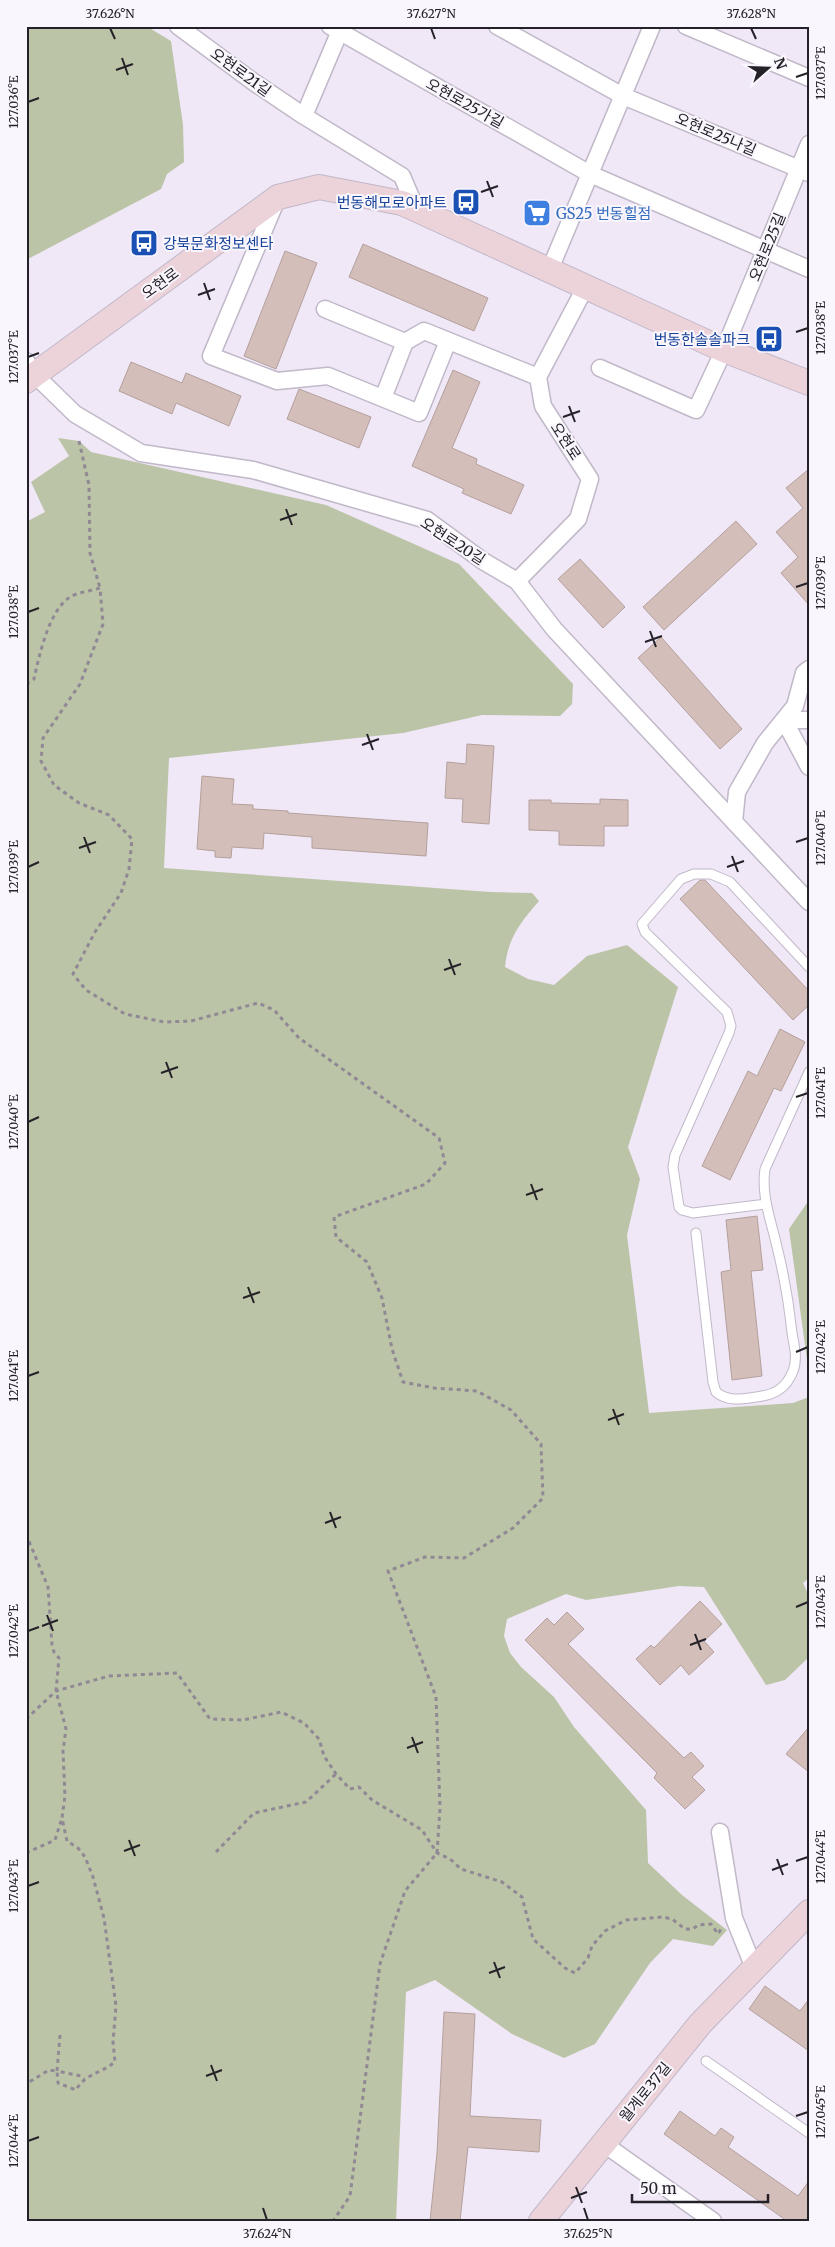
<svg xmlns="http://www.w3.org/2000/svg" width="835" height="2247" viewBox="0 0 835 2247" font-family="Merriweather,'Noto Sans KR',serif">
  <rect width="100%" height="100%" fill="#f0e7f7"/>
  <path fill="#bbc4a6" d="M26 26H146L171 41 183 125 184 162 167 174 161 189 26 260Z
    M58 438 79 441 91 452 326 505 459 564 573 684 572 704 560 716 482 715 403 733 169 758 164 868 490 892 532 893 539 901C520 923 508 938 505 967L528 979 554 985 587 956 627 945 678 987 628 1147 640 1179 627 1235 649 1413 793 1403 809 1397V1578L803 1583 809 1596V1657L785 1680 766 1685 704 1587 679 1586 586 1600 566 1594 507 1619 504 1636 510 1653 521 1667 554 1697 574 1727 646 1810 648 1863 682 1895 727 1930 713 1946 673 1939 650 1963 595 2044 564 2058 512 2034 435 1980 406 1992 396 2221H26V522L45 512 31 482 69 456Z
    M809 1200V1374L789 1229Z"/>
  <path fill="#d3beba" stroke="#b4a09c" d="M363 244 488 298 474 331 349 277Z
    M285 251 317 263 276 369 244 356Z
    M131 362 182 383 186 373 241 396 229 426 176 403 172 414 119 391Z
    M453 370 480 382 452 448 477 459 476 464 524 485 511 514 462 493 464 489 412 466Z
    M299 389 371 417 359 448 287 419Z
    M809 469V605L781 573 798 557 776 532 803 508 786 488Z
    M736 521 757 544 664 630 643 607Z
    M580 559 625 607 603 628 558 579Z
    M661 637 742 729 720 749 638 658Z
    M467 744 494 746 489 824 462 822 463 799 445 798 447 762 466 764Z
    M202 776 234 779 232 804 253 805V809L288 811V813L428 823 426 856 312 848V837L264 833 263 849 232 847 231 858 215 857V851L197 849Z
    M600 799 628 800V826H604V846L559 845V831L529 830V800H551V803L600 804Z
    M700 880H705L809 991V1005L793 1020 680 899Z
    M780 1029 805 1042 781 1091 774 1088 730 1180 702 1166 748 1071 757 1076Z
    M757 1216 763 1270 751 1271 762 1376 732 1380 721 1272 731 1270 726 1220Z
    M700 1601 722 1624 704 1641 714 1652 689 1675 681 1665 660 1685 636 1659 651 1645 654 1648Z
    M567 1612 584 1629 568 1644 684 1758 691 1752 704 1766 692 1777 705 1790 685 1809 654 1778 657 1773 525 1640 547 1618 554 1625Z
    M809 1727V1772L786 1754Z
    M765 1986 800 2011 809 1999V2051L749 2009Z
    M444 2012 475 2014 470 2116 541 2120 539 2152 468 2147 460 2221H430L437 2153Z
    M680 2111 715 2136 721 2128 734 2137 728 2147 798 2196 809 2181V2221H787L664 2134Z"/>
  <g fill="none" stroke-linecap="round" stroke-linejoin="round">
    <defs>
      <path id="lane" d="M766 1204 693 1213 682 1210 679 1207 673 1167 675 1155 729 1033 731 1026 727 1012 645 932 642 924 681 879 694 874H711L730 882 809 967
        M696 1233 713 1382 716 1392C728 1402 742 1399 756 1397 774 1395 786 1389 793 1371 798 1359 794 1345 792 1333 789 1304 784 1275 777 1247 771 1220 761 1196 765 1169L809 1072
        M706 2061 809 2133"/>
      <path id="street" d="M178 26 255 83 304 116 402 176 416 209
        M330 26 590 174 809 269
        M497 26 623 96 809 173
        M686 26 809 78
        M304 116 342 26
        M277 199 211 356 277 381 328 376 419 413 448 341
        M550 269 652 26
        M325 309 405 342 424 331 538 377
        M26 361 35 375 75 414 141 453 253 470 427 520 483 561 517 581 554 629 809 902
        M600 368 696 410 724 350 809 144
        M383 398 405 342
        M517 581 578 519 590 479 543 406 538 377 586 286
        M809 720H784L809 767
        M734 822 737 792 765 743 795 706 804 673 809 669
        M720 1832 734 1918 754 1968
        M604 2144 713 2221"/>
      <path id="secondary" d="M26 381 278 197 319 187 402 203 724 350 809 383
        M541 2221 700 2024 809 1912"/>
    </defs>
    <use href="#lane" stroke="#c1b8c8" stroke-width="11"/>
    <use href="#street" stroke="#c1b8c8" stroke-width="19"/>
    <use href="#secondary" stroke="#c1b8c8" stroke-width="26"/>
    <path stroke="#908995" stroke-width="3" stroke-dasharray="4 4" stroke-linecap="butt" d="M79 441 89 485 90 553 100 588
      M26 684 34 679C39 656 49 610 70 597 78 592 91 591 100 588L103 624 80 684 43 738 41 761 54 785 79 803 109 815 132 839 129 869 121 893 95 932 73 974 86 990 125 1014 164 1022 191 1021 258 1003 274 1010 299 1038 439 1138 445 1163 426 1184 334 1217 336 1237 367 1262 382 1298 392 1349 403 1382 434 1388 477 1391 511 1410 541 1444 543 1498 513 1528 464 1558 425 1557 388 1571 436 1697 440 1808 437 1853 405 1891 380 1964 350 2196 333 2221
      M26 1534 48 1587 52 1645 54 1652 59 1658 56 1691 66 1729 63 1751 65 1796 62 1818 67 1841 78 1848 85 1857 93 1877 104 1918 116 2006 113 2042 115 2062C100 2074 86 2073 76 2090L58 2083 57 2071 49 2070 26 2084
      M26 1596V1621
      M26 1719 56 1691 109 1676 177 1673 210 1719 243 1720 281 1712 304 1723 319 1739 324 1756 336 1774 350 1789 359 1787 372 1800 422 1830 437 1853 450 1859 461 1869 502 1882 522 1897 533 1939 565 1968 575 1973 588 1958 592 1946 605 1931 626 1920 663 1917 672 1919 685 1929H693L698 1925 711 1924 718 1934 721 1929
      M216 1852 254 1813 306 1802 336 1774
      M26 1853 55 1840 62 1818
      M60 2035 57 2071 81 2076 84 2079"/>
    <use href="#lane" stroke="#fff" stroke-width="9"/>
    <use href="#street" stroke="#fff" stroke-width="16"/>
    <use href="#secondary" stroke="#ecd3da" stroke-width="24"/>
  </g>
  <path fill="none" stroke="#252128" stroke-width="2" d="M110 28 115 39M431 28 435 39M751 28 756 39M122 58 128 75M116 70 133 64M796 77 808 73M28 102 39 98M487 181 493 197M481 192 498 186M204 283 210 300M198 295 215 289M796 332 808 328M28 357 39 353M569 406 575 422M563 417 580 411M286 509 292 525M280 520 297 514M796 587 808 583M28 612 39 608M650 631 656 647M645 642 662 636M367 734 373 750M362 745 379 739M84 837 90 853M796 842 808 838M79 848 96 842M732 856 738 872M28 867 39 862M727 867 744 861M449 959 455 975M444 970 461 964M166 1062 172 1078M161 1073 178 1067M796 1097 808 1093M28 1122 39 1117M531 1184 537 1200M526 1195 543 1189M248 1287 254 1303M243 1298 260 1292M796 1352 808 1347M28 1376 39 1372M613 1409 619 1425M608 1420 624 1414M330 1512 336 1528M325 1523 341 1517M796 1607 808 1602M47 1615 53 1631M42 1626 58 1620M28 1631 39 1627M695 1634 701 1650M690 1645 706 1639M412 1737 418 1753M407 1748 423 1742M129 1840 135 1856M124 1851 140 1845M777 1859 783 1875M796 1861 808 1857M772 1870 788 1864M28 1886 39 1882M494 1962 500 1978M489 1973 505 1967M211 2065 217 2081M206 2076 222 2070M796 2116 808 2112M28 2141 39 2137M576 2187 582 2203M571 2198 587 2192M263 2208 267 2220M584 2208 588 2220"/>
  <defs>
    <symbol id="bus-square" viewBox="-11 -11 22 22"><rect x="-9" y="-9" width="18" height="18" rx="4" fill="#1a4fb4" stroke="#faf6fd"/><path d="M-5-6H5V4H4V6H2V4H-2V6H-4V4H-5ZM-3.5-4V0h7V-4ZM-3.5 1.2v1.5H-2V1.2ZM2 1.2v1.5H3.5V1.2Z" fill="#fff"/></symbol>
    <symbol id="supermarket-square" viewBox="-11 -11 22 22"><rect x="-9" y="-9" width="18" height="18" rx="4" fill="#3f7fe0" stroke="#faf6fd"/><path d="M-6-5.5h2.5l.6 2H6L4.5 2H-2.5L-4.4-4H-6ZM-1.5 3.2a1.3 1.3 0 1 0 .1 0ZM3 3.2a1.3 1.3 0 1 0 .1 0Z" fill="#fff"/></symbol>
  </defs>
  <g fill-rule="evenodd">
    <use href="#bus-square" x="450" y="186" width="32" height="32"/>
    <use href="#supermarket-square" x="521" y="197" width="32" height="32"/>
    <use href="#bus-square" x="128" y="227" width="32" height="32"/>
    <use href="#bus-square" x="753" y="323" width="32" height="32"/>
  </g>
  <g text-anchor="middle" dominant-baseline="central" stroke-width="4" stroke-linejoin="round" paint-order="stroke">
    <g font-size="15" fill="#252128" stroke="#faf6fd">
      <text transform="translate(241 72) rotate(36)">오현로21길</text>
      <text transform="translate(465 103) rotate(29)">오현로25가길</text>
      <text transform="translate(716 134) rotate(23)">오현로25나길</text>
      <text transform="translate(767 247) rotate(-68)">오현로25길</text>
      <text transform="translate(160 283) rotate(-36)">오현로</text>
      <text transform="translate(566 441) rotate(57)">오현로</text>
      <text transform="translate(453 541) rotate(33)">오현로20길</text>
      <text transform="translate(645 2092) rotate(-51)">월계로37길</text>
    </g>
    <g font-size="15" fill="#164399" stroke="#faf6fd" text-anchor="end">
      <text x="447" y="202">번동해모로아파트</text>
      <text x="163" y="243" text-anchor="start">강북문화정보센타</text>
      <text x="750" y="339">번동한솔솔파크</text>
    </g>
    <g font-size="15" fill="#366cbe" stroke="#faf6fd" text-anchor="start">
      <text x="556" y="213">GS25 번동힐점</text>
    </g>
  </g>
  <rect width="835" height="2247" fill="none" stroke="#faf6fd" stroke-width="55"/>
  <g transform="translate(768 68) rotate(70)" stroke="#faf6fd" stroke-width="4" paint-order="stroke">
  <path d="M0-4L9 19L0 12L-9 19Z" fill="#252128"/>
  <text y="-8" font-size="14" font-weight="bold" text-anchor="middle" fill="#252128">N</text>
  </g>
  <path d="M632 2194v8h136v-8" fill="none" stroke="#252128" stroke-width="2.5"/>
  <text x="640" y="2194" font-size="15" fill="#252128" stroke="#faf6fd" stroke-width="4" paint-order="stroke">50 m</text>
  <rect x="28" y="28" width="780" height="2192" fill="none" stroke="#252128" stroke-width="2"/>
  <g font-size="12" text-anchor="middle" fill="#252128">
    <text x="110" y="18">37.626°N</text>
    <text x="431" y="18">37.627°N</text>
    <text x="751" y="18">37.628°N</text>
    <text transform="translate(821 73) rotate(-90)" y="4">127.037°E</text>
    <text transform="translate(14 102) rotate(-90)" y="4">127.036°E</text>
    <text transform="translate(821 328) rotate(-90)" y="4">127.038°E</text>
    <text transform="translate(14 357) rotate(-90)" y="4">127.037°E</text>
    <text transform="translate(821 583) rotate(-90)" y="4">127.039°E</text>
    <text transform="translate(14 612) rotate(-90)" y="4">127.038°E</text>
    <text transform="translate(821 838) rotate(-90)" y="4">127.040°E</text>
    <text transform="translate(14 867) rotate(-90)" y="4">127.039°E</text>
    <text transform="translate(821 1093) rotate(-90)" y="4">127.041°E</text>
    <text transform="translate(14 1122) rotate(-90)" y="4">127.040°E</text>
    <text transform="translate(821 1347) rotate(-90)" y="4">127.042°E</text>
    <text transform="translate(14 1376) rotate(-90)" y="4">127.041°E</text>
    <text transform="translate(821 1602) rotate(-90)" y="4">127.043°E</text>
    <text transform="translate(14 1631) rotate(-90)" y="4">127.042°E</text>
    <text transform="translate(821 1857) rotate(-90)" y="4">127.044°E</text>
    <text transform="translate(14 1886) rotate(-90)" y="4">127.043°E</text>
    <text transform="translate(821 2112) rotate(-90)" y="4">127.045°E</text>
    <text transform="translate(14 2141) rotate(-90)" y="4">127.044°E</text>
    <text x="267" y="2238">37.624°N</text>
    <text x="588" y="2238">37.625°N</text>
  </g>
</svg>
